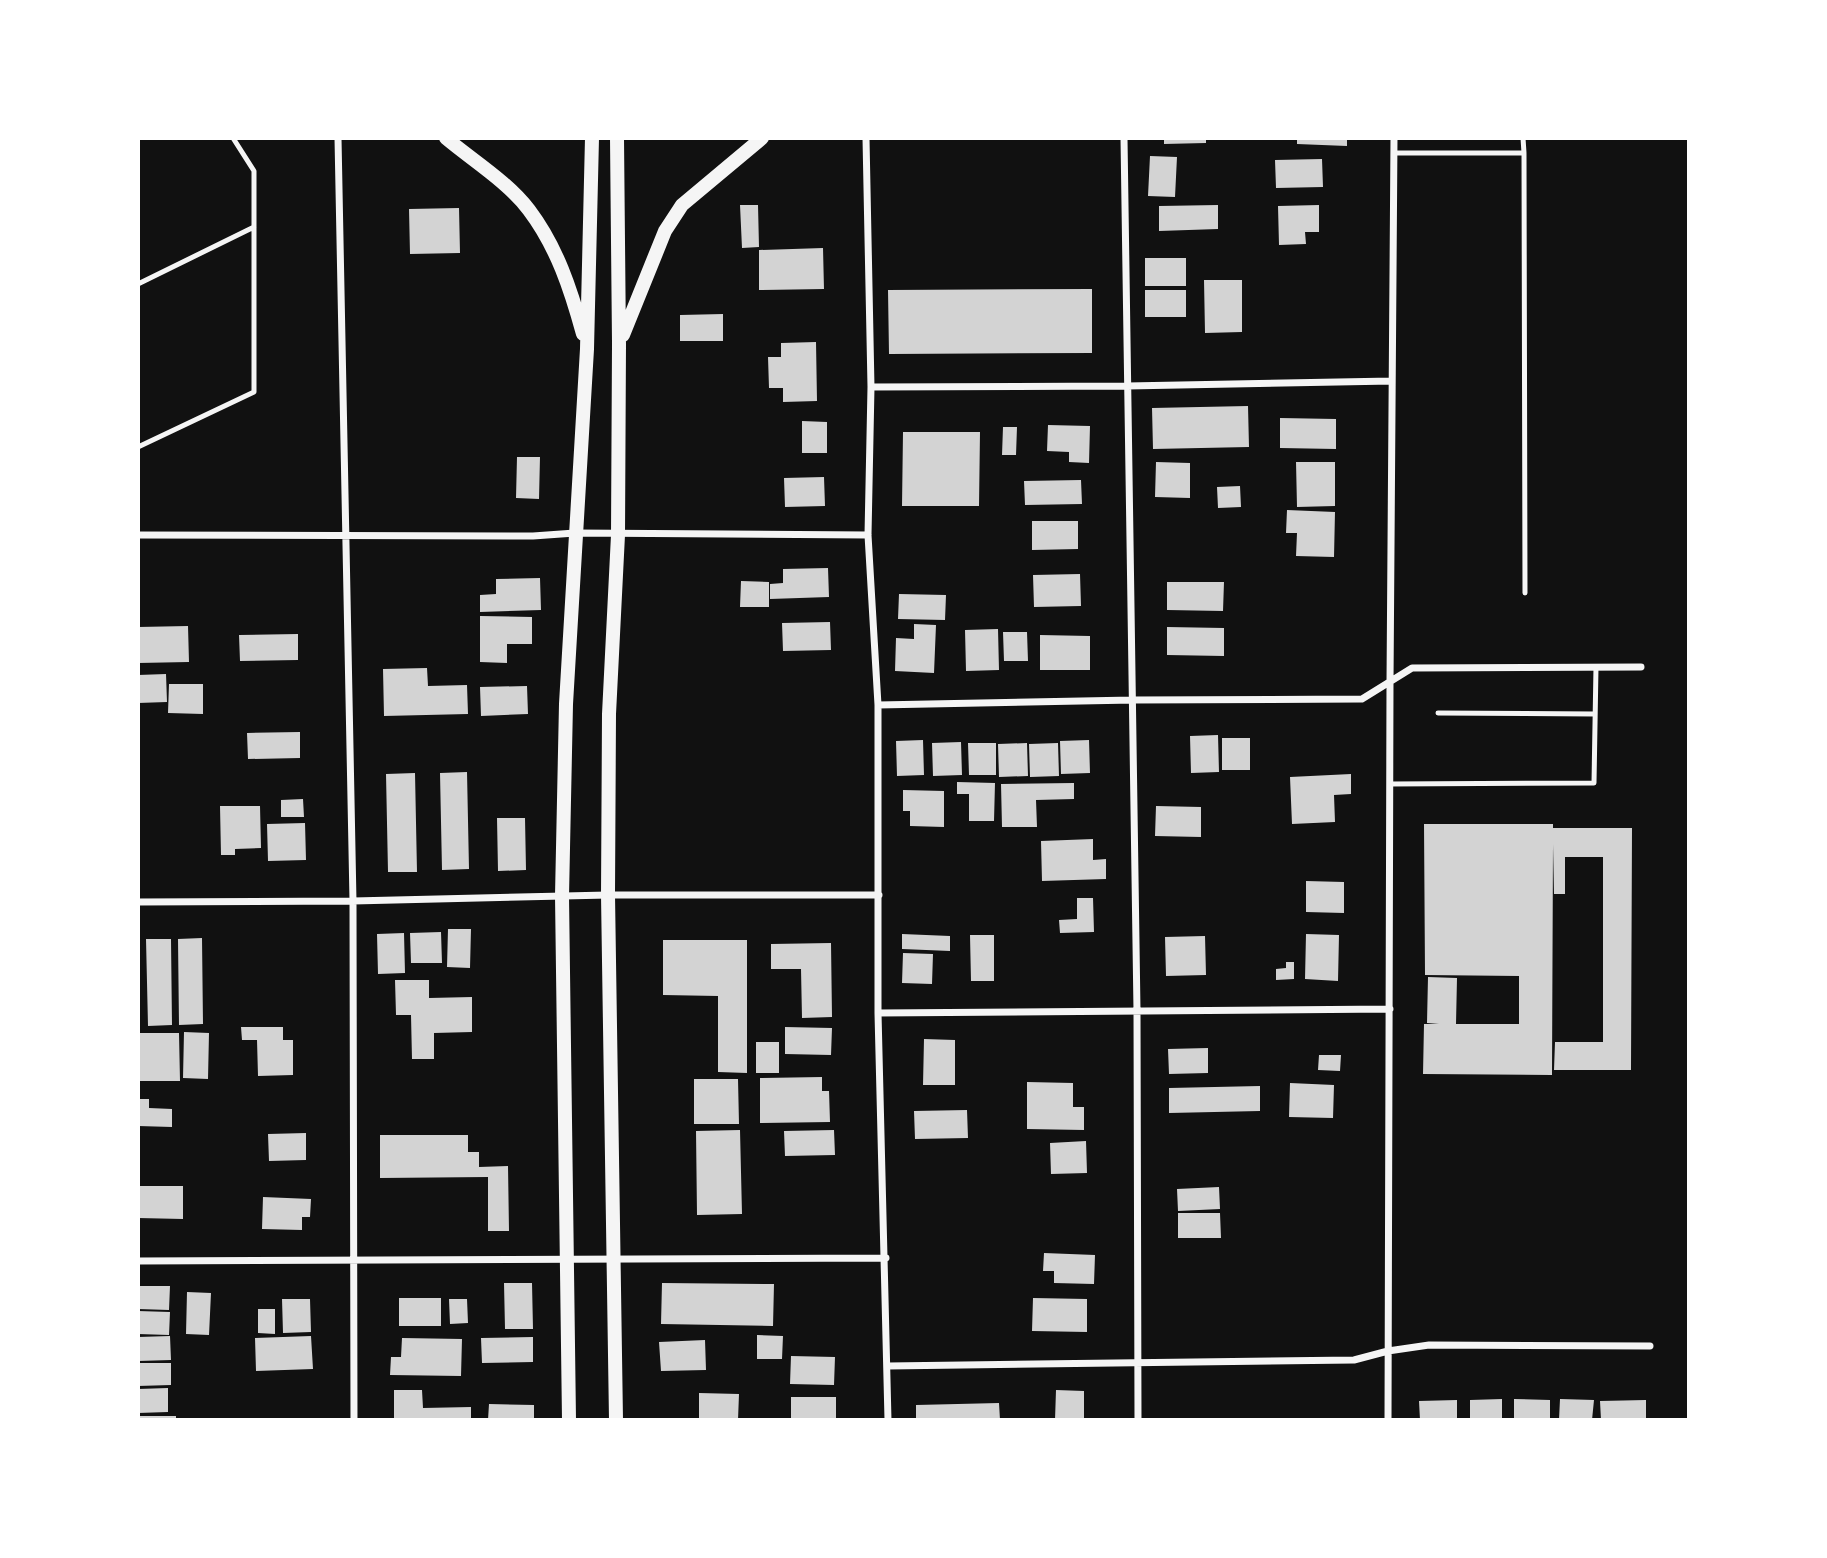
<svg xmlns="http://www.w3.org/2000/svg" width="1827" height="1558" viewBox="0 0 1827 1558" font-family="'Noto Serif',serif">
  <rect width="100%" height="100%" fill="#111"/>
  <path fill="#d3d3d3" d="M1164 138H1206V143L1164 144Z
    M1297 138H1347V146L1297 144Z
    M1150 156 1177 157 1175 197 1148 196Z
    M1322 159 1323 187 1276 188 1275 160Z
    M740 205H758L759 247 742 248Z
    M1218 205V229L1159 231V206Z
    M1319 205V232H1305L1306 244 1279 245 1278 206Z
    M459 208 460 253 410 254 409 209Z
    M823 248 824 289 759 290V250Z
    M1145 258H1186V286H1145Z
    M1204 280H1242V332L1205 333Z
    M1092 289V353L889 354 888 290Z
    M1145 290H1186V317H1145Z
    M723 314V341H680V315Z
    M816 342 817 401 783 402V388H769L768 357H781V343Z
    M1248 406 1249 447 1153 449 1152 408Z
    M1280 418 1336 419V449L1280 448Z
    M802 421 827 422V453H802Z
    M1048 425 1090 426 1089 463 1069 462V452L1047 451Z
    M1003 427H1017L1016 455H1002Z
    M903 432H980L979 506H902Z
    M517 457H540L539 499 516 498Z
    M1156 462 1190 463V498L1155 497Z
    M1296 462H1335V506L1297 507Z
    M824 477 825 506 785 507 784 478Z
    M1081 480 1082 504 1025 505 1024 481Z
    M1240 486 1241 507 1218 508 1217 487Z
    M1287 510 1335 512 1334 557 1296 556 1297 533H1286Z
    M1032 521H1078V549L1032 550Z
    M828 568 829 597 770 599V584L783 583V569Z
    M1080 574 1081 606 1034 607 1033 575Z
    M540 578 541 610 480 612V595L496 594V579Z
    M741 581 769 582V607H740Z
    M1167 582H1224L1223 611 1167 610Z
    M899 594 946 595 945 620 898 619Z
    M480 616 532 617V644H507V663L480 662Z
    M830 622 831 650 783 651 782 623Z
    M914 624 936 625 934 673 895 671 896 638 914 639Z
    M188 626 189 662 138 663V627Z
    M1167 627 1224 628V656L1167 655Z
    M998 629 999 670 966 671 965 630Z
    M1003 632H1027L1028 661H1004Z
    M298 634V660L240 661 239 635Z
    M1040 635 1090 636V670H1040Z
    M427 668 428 686 467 685 468 714 384 716 383 669Z
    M166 674 167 702 138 703V675Z
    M169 684H203V714L168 713Z
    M527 686 528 714 481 716 480 687Z
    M300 732V758L248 759 247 733Z
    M1218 735 1219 772 1191 773 1190 736Z
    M1222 738H1250V770H1222Z
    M923 740 924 775 897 776 896 741Z
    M1089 740 1090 773 1061 774 1060 741Z
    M961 742 962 775 933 776 932 743Z
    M968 743H996V775H969Z
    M1027 743 1028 776 999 777 998 744Z
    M1058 743 1059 776 1030 777 1029 744Z
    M467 772 469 869 442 870 440 773Z
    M415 773 417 872H388L386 774Z
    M1351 774V794L1334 795 1335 822 1292 824 1290 777Z
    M957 782 995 783 994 821H969V794H957Z
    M1074 783V799L1036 800 1037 827H1002L1001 784Z
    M903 790 944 791V827L910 826V811H903Z
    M303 799 304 817H281V800Z
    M220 806H260L261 848 235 849V855H221Z
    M1156 806 1201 807V837L1155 836Z
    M497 818H525L526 870 498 871Z
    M305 823 306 860 268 861 267 824Z
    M1424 824H1553V828H1632L1631 1070H1554L1555 1042H1603V857H1565V894H1554L1553 844 1552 1075 1423 1074 1424 1024H1439L1427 1023 1428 977 1457 978 1456 1024H1519V976L1425 975Z
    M1093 839V860L1106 859V879L1042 881 1041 841Z
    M1306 881 1344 882V913L1306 912Z
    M1077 898H1093L1094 932 1060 933 1059 920 1077 919Z
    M448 929H471L470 968 447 967Z
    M441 932 442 963H411L410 933Z
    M404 933 405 973 378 974 377 934Z
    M902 934 950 936V951L902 949Z
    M1306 934 1339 935 1338 981 1305 979Z
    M970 935H994V981H971Z
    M1205 936 1206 975 1166 976 1165 937Z
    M202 938 203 1024 179 1025 178 939Z
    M146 939H171L172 1025 148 1026Z
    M663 940H747V1073L718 1072V996L663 995Z
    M831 943 832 1017 802 1018 801 969H771V944Z
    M903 953 933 954 932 984 902 983Z
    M1286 962H1294V979L1276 980V969L1286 968Z
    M395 980H429V998L472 997V1032L434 1033V1059H412L411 1015H396Z
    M241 1027H283V1040H293V1075L258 1076 257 1040H242Z
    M785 1027 832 1028 831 1055 785 1054Z
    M184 1032 209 1033 208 1079 183 1078Z
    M138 1033H179L180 1081H138Z
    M924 1039 955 1040V1085H923Z
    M756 1042H779V1073H756Z
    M1208 1048V1073L1169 1074 1168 1049Z
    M1319 1055H1341L1340 1071 1318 1070Z
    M822 1077V1091H829L830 1122 760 1123V1078Z
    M694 1079H738L739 1124H694Z
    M1027 1082 1073 1083V1107H1084V1130L1027 1129Z
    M1290 1083 1334 1085 1333 1118 1289 1117Z
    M1260 1086V1111L1169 1113V1088Z
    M138 1099H149V1108L172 1109V1127L138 1126Z
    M967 1110 968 1138 915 1139 914 1111Z
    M740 1130 742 1214 697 1215 696 1131Z
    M834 1130 835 1155 785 1156 784 1131Z
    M306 1133V1160L269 1161 268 1134Z
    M380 1135H468V1152H479V1167L508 1166 509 1231H488V1177L380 1178Z
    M1086 1141 1087 1173 1051 1174 1050 1143Z
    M138 1186H183V1219L138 1218Z
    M1219 1187 1220 1209 1178 1211 1177 1189Z
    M263 1197 311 1199 310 1217H302V1230L262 1229Z
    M1178 1213H1220L1221 1238H1178Z
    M1044 1253 1095 1255 1094 1284 1054 1283V1271H1043Z
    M504 1283H532L533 1329H505Z
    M662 1283 774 1284 773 1326 661 1324Z
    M138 1286H170L169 1310 138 1309Z
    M187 1292 211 1293 209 1335 186 1334Z
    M399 1298H441V1326H399Z
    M1033 1298 1087 1299V1332L1032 1331Z
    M282 1299H310L311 1332 283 1333Z
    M449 1299H467L468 1323 450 1324Z
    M258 1309H275V1334L258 1333Z
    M138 1311 170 1312 169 1335 138 1334Z
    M757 1335 783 1336 782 1359H757Z
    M170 1336 171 1360 138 1361V1337Z
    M311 1336 313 1369 256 1371 255 1338Z
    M533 1337V1362L482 1363 481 1338Z
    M402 1338 462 1339 461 1376 390 1375 391 1357H401Z
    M705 1340 706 1370 661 1371 659 1342Z
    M791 1356 835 1357 834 1385 790 1384Z
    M138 1363H171V1385L138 1386Z
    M168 1388V1412L138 1413V1389Z
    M394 1390H422L423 1408 471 1407V1420H394Z
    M1056 1390 1084 1391V1420H1055Z
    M699 1393 739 1394 738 1420H699Z
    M791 1397H836V1420H791Z
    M1502 1399V1420H1470V1400Z
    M1514 1399 1550 1400V1420H1514Z
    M1560 1399 1594 1400 1592 1420H1559Z
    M1457 1400V1420H1420L1419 1401Z
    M1646 1400V1420H1601L1600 1401Z
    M999 1403 1000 1420H916V1405Z
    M489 1404 534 1405V1420H488Z
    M138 1416H176V1420H138Z"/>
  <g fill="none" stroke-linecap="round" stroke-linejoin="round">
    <path stroke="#f5f5f5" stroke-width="5" d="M1523 138 1524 153
      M1394 153H1524L1525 593
      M138 284 254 227
      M138 447 254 392V171L233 138
      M1438 713 1595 714
      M1390 784 1594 783 1596 667"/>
    <path stroke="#f5f5f5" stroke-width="7" d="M338 138 353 901 354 1420
      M866 138 871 387 868 535 878 705V1013L888 1420
      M1124 138 1137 1010 1138 1420
      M871 387 1127 386 1392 381
      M138 535 533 536 575 533 868 535
      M878 705 1133 700 1362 699 1412 668 1641 667
      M138 902 353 901 608 895H879
      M878 1013 1390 1009
      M138 1261 886 1258
      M888 1366 1354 1360 1388 1351 1429 1345 1650 1346
      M1388 1420 1390 682 1394 138"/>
    <path stroke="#f5f5f5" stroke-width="14" d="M446 138C472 160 508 182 529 210 557 247 571 290 583 334
      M623 335 665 231 682 205 762 138
      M569 1420 562 896 566 704 587 349 592 138
      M616 1420 608 895 609 714 618 535 619 344 617 138"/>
  </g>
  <rect width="1827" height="1558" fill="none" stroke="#ffffff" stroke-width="280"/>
</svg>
